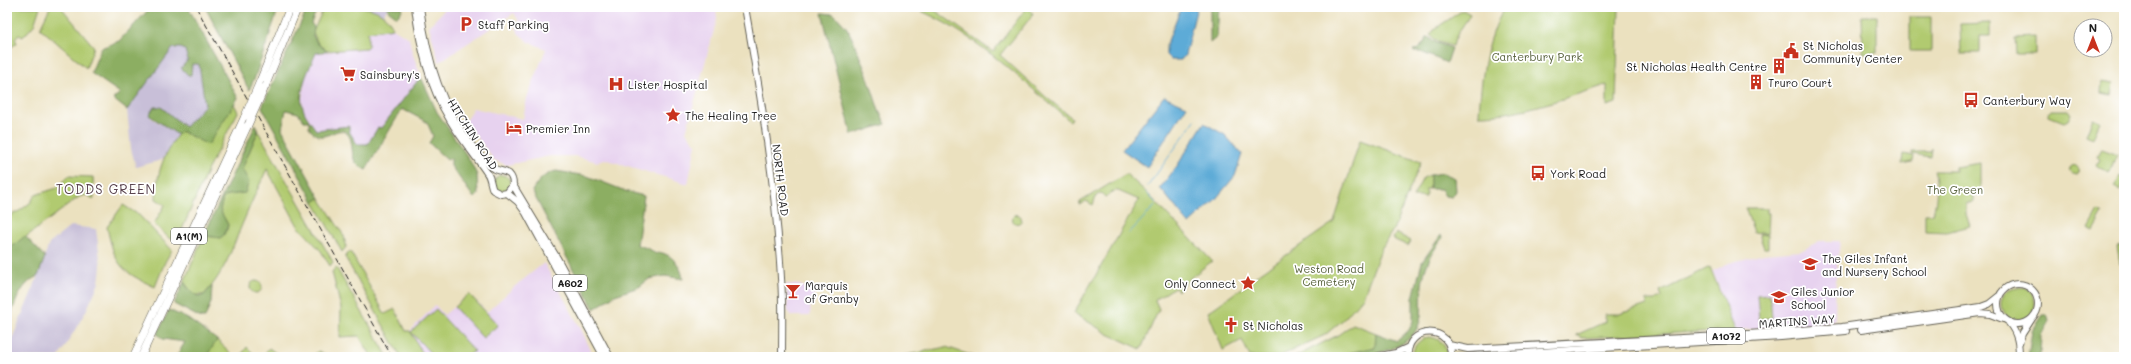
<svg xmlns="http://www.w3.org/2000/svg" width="2131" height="364" viewBox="0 0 2131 364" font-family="Mali,sans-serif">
  <rect width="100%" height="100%" fill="#fff"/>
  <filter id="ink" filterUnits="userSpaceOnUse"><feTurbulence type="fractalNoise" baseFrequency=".025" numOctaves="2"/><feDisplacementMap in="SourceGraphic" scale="8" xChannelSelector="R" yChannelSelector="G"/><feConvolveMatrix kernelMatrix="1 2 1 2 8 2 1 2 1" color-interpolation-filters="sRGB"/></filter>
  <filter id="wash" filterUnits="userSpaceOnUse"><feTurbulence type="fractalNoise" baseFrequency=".012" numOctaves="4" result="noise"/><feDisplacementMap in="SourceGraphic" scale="16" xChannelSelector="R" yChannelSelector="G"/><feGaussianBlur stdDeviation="0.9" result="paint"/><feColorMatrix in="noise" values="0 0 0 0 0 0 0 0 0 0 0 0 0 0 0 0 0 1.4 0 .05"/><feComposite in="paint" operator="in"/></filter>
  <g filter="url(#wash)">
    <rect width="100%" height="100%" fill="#ebe1bf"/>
    <path fill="#e7d2ef" d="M447 7H716L717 19 686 132 696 144 688 184 604 159 598 162 575 156H550L507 165 494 160 465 122 473 108 523 119 527 98 546 49 529 42 518 33V30L516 29 519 21 514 13 439 62 429 26Z
      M393 28 409 38 412 52 422 79H419L381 128 378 127 368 144H357L349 131V126L316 130 304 111 302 99 305 79 316 53 366 48 368 32Z
      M1819 241H1840L1836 275 1835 318 1833 321 1819 325 1735 330 1713 271 1729 263 1764 254 1801 251Z
      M544 263 581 329 594 357H425L410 331 435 305 444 315 469 294 487 312 514 287Z
      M786 284 800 285 815 292V300H811L810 316H792L788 311Z"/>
    <path fill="#c8bfd8" d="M366 7H387V9L383 15Z
      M173 48H181L185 50 188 60 192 64H199L205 105 185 127 161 107 150 117 178 135 162 160 136 167 131 149 127 110Z
      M71 226 96 229 101 266 99 283 86 311 59 357H7V351L35 284 49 244Z"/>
    <path fill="#b1ca6f" stroke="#667346" d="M7 7H40L34 25 23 37 19 35 15 38 17 43 7 50Z
      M50 7H61L94 47 86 68 40 28Z
      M324 7C348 7 382 1 393 28L368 32V46L366 48 327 51 318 44 313 32Z
      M911 7H925L933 9 993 52 1027 7H1029L1033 14 1031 17 1000 55 1046 97 1072 118 1070 121C1021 80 972 30 911 7Z
      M1505 7H1619L1616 103 1607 106V85C1566 97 1522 115 1479 115 1481 79 1486 39 1505 7Z
      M1463 10 1470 14C1463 28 1457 30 1453 46L1438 42 1430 35 1436 28Z
      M1862 16H1877V52L1863 53Z
      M1910 17H1931V51H1910Z
      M1990 23V36H1980V53H1961L1960 24Z
      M2035 37V54H2016L2015 38Z
      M2102 82 2114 84 2112 95 2101 93Z
      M234 104 238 112 208 169 178 239 174 237 170 239 154 224 165 205 156 199C157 170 164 154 180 131L208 144Z
      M2051 110H2068L2071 114 2068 120 2064 122 2049 116V112Z
      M2093 118 2100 121 2093 138 2086 135Z
      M258 131 333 262 330 266 321 251 298 226 267 169C259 186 251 203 244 220 231 250 227 269 204 295H194L184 282 205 233 207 236 212 237 227 230 228 225 220 210 223 198 228 195 245 193 247 176 242 169Z
      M1360 140 1421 162 1393 230 1381 249 1363 297 1345 318 1325 335 1278 357H1250L1242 340 1223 350 1208 312 1246 285 1249 281 1334 222Z
      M1932 148 1931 157 1912 154V152H1931Z
      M2101 149 2117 155 2109 173 2097 165 2100 159 2097 157Z
      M1903 154 1914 156 1913 162 1902 164Z
      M1980 163V190H1974V201L1972 203 1966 204V214L1970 226 1947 232 1925 231V214H1933C1937 199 1938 185 1934 171H1955V167Z
      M2069.5 170a4.5 4.5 0 1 1 9 0a4.5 4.5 0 1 1-9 0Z
      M1126 174 1145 191 1212 261 1188 280 1178 291 1175 287 1155 300 1159 309 1141 349 1108 334 1074 313 1139 200 1116 190 1105 197 1101 193 1096 196 1093 205 1086 201 1079 205 1080 202Z
      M1430 175V189H1426V197H1413L1423 178Z
      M494 183a8 8 0 1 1 16 0a8 8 0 1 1-16 0Z
      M68 176 93 177 94 199 86 195 79 197 7 251V217L21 210 31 202 35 195 57 188Z
      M2120 176 2124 178 2121 190 2115 187Z
      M320 198 344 236 346 247 342 252 314 202Z
      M123 205 139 215 172 250 165 262 155 287C120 271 115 265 107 227Z
      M1745 208H1767V213H1769L1768 234 1754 232Z
      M2099 211 2103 213 2093 231 2089 229Z
      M1012.5 219a4.5 4.5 0 1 1 9 0a4.5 4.5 0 1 1-9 0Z
      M1396 233 1411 241 1408 246 1393 239Z
      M1759 234 1768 235V248H1764Z
      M2122 245 2124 263H2120L2117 246Z
      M350 251 385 314 395 309 406 331H410L425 357H401L345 257Z
      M336 267 388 357H372L359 336 340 337 341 308 332 272Z
      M1710 267 1735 330 1583 338 1576 335 1605 322V314H1620L1647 305V300H1657L1662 298 1660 292Z
      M250 287a6 6 0 1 1 12 0a6 6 0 1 1-12 0Z
      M2001 304a17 17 0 1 1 34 0a17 17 0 1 1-34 0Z
      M469 294 498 325 483 338 454 307Z
      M1770 294 1772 318 1759 319 1757 295Z
      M436 309 474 351 467 357H434L411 332Z
      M1353 324 1376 333 1375 347 1331 357H1295L1338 335Z
      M1428 337C1439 337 1447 345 1447 357H1413C1412 347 1418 340 1428 337Z
      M217 340 235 357H206Z
      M247 347 257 357H244L242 354Z
      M946 347 976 357H896Z
      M269 348 281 357H262Z
      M318 351 331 357H312Z"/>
    <path fill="#8cae62" stroke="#54653f" d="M151 7H188L238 98 208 145 181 131 178 135 149 115 154 107H161L185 127 205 105 199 64H192L191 75H188L181 68 188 60 185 50 181 48H173L127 110 113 99 120 93 91 73 101 48 119 41Z
      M205 7H279L255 77 249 90Z
      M308 7H320L316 12 311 23 314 27 313 36 318 44 327 51 316 53C309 70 296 92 304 111 306 117 312 124 316 130L349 126V131L357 144H368L378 127 381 128 419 79H422L437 112 469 159 477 175 478 195 474 198 451 166V158L447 160 429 143 433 136 427 122 402 109 366 170C363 168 358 166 356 163 349 154 356 136 343 131 333 128 322 146 309 128V121H304L298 113 286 110 282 129 320 198 314 202 262 107Z
      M387 7H403L400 14 397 17 388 10Z
      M1210 7H1219L1217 37 1210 43Z
      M822 13 834 14 847 28 853 40 869 80 879 111 886 124 852 135Z
      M1428 37 1437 43 1452 48 1447 63 1421 52H1414L1413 50 1419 49Z
      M256 124 258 131 242 169 249 182 245 193 228 195 223 198 220 210 228 225 224 235 220 238 207 236 205 233Z
      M556 171 587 176 628 192 644 196 637 245 647 248 656 254 658 252C672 254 681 265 683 279L665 276 649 279 639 287 615 295 594 309 532 191C538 181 544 174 556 171Z
      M1443 173 1455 178 1456 191 1452 197 1445 196 1441 189H1430V175Z
      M1441 235 1442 238C1432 252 1424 268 1422 285 1421 296 1422 306 1421 316 1416 355 1359 357 1331 357L1375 347 1376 333 1397 341 1409 330 1413 321V298L1422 262Z
      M25 236 45 257 38 276C22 283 16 300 11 315L7 316V251Z
      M184 282 190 291 199 297 204 295 212 286 211 302 205 318H201L174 304Z
      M169 310 188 319 217 340 206 357H176L185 342 163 339 157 334Z
      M2043 315H2047L2049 321 2041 335 2040 357H2028L2032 331Z"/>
    <path fill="#5dabd7" stroke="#3c647a" d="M1181 7H1197L1185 55 1181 60H1171L1166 55V46Z
      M1164 96 1187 106 1147 167 1122 150Z
      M1204 123 1225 135 1242 154 1235 176 1215 200 1189 224 1160 188 1177 166Z"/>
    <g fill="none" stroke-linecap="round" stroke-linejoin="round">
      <path stroke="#5dabd7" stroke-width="1" d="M1148 186 1195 120
        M1129 233 1157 204 1146 192"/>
    </g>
  </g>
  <g filter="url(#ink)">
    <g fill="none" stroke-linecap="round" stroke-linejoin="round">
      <defs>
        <path id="major" d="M415 7C420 47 429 85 450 120 461 139 475 155 487 173 491 178 490 184 493 190L501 194 507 193 513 185C513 181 512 177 509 174 505 171 499 171 495 169 485 163 477 152 470 143 439 104 426 54 420 7
          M745 7C761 97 776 187 781 278 783 304 782 331 782 357
          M513 185 557 258 610 357
          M507 193 518 202 526 213 604 357
          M1998 304a20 20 0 1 1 40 0a20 20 0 1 1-40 0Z
          M2009 323C2018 334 2019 344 2019 357
          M1861 330 1980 313 1990 314 2003 319
          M2019 343 2022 334 2031 320
          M1449 345 1468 349 1721 336 1842 327 1981 307 1989 304 1999 296
          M1375 357 1396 353 1409 347
          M1408 357C1405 325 1453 324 1451 357
          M1457 357 1781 337 1846 331"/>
        <path id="highway" d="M260 81 290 7
          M265 87 298 7
          M133 357 245 116
          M141 357 248 125"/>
      </defs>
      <use href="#major" stroke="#646155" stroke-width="8"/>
      <use href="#highway" stroke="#646155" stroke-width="8"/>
      <use href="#major" stroke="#fff" stroke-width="6"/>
      <use href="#highway" stroke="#fff" stroke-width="7"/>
      <path stroke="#1c1c1c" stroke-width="1" stroke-dasharray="6 3" stroke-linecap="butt" d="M196 7 392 357"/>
      <defs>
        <path id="highway-bridge" d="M245 116 260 81
          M248 125 265 87"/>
      </defs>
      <use href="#highway-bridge" stroke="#646155" stroke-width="8" stroke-linecap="butt"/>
      <use href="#highway-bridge" stroke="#fff" stroke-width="7"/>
    </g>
  </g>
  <defs>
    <symbol id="parking-bare" viewBox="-9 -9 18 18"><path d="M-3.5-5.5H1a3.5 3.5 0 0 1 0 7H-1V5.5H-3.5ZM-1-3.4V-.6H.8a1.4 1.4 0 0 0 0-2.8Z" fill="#c8321e" stroke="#fff" stroke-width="2.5" paint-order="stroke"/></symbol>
    <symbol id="civic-bare" viewBox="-9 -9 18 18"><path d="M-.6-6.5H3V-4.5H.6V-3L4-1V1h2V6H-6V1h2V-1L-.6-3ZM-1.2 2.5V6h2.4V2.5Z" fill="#c8321e" stroke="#fff" stroke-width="2.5" paint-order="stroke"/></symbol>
    <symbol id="building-bare" viewBox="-9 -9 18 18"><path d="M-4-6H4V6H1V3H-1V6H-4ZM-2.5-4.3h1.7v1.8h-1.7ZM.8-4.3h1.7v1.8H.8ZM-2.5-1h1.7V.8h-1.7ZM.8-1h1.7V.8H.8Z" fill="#c8321e" stroke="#fff" stroke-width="2.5" paint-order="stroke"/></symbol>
    <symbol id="supermarket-bare" viewBox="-9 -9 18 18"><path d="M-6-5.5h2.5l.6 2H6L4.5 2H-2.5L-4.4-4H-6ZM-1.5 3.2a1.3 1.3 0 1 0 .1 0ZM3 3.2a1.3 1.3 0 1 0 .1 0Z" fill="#c8321e" stroke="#fff" stroke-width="2.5" paint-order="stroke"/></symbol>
    <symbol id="hospital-bare" viewBox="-9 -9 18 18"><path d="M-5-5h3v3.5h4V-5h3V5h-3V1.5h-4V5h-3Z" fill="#c8321e" stroke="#fff" stroke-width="2.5" paint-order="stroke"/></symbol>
    <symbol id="bus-bare" viewBox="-9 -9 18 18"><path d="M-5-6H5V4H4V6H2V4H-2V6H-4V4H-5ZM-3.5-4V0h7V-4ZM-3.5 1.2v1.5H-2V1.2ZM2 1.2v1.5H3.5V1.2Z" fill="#c8321e" stroke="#fff" stroke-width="2.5" paint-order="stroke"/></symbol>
    <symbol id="sight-bare" viewBox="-9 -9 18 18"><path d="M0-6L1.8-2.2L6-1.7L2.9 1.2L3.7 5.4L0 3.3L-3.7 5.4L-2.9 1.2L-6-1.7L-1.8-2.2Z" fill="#c8321e" stroke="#fff" stroke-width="2.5" paint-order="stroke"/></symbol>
    <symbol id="hotel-bare" viewBox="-9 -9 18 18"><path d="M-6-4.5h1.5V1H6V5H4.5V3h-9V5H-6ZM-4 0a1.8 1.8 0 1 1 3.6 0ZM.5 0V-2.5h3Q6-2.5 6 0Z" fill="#c8321e" stroke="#fff" stroke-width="2.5" paint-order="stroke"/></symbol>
    <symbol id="school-bare" viewBox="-9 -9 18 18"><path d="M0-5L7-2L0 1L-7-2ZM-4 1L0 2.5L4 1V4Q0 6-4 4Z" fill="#c8321e" stroke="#fff" stroke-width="2.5" paint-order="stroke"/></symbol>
    <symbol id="bar-bare" viewBox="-9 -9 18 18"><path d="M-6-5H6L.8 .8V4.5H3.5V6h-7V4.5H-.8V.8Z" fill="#c8321e" stroke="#fff" stroke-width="2.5" paint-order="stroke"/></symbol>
    <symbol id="church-bare" viewBox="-9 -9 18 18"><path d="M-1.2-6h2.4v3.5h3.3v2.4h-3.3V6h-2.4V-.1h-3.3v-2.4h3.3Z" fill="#c8321e" stroke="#fff" stroke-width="2.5" paint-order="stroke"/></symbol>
  </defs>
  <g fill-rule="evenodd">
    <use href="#parking-bare" x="455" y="13" width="22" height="22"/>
    <use href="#civic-bare" x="1780" y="40" width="22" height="22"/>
    <use href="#building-bare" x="1768" y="55" width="22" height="22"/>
    <use href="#supermarket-bare" x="337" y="63" width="22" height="22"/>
    <use href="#building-bare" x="1745" y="71" width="22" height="22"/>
    <use href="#hospital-bare" x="605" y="73" width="22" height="22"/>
    <use href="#bus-bare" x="1960" y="89" width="22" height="22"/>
    <use href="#sight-bare" x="662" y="104" width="22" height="22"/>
    <use href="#hotel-bare" x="503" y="117" width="22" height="22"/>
    <use href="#bus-bare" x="1527" y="162" width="22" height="22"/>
    <use href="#school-bare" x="1799" y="253" width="22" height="22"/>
    <use href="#sight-bare" x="1237" y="272" width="22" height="22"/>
    <use href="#bar-bare" x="782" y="280" width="22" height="22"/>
    <use href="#school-bare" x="1768" y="286" width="22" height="22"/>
    <use href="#church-bare" x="1220" y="314" width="22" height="22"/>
  </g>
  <g text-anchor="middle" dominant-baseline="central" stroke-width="3.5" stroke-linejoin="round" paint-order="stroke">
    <g fill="#fff" stroke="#606060" stroke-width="1">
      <rect x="171" y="228" width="36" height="16" rx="3"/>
      <rect x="553" y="275" width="34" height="16" rx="3"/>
      <rect x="1707" y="328" width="38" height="16" rx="3"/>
    </g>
    <g font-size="10" font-weight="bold" fill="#1c1c1c">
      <text x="189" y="236">A1(M)</text>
      <text x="570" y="283">A602</text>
      <text x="1726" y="336">A1072</text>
    </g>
    <g font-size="11" fill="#1c1c1c" stroke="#fff" text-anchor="start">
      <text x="478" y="24">Staff Parking</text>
      <text x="1803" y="45">St Nicholas<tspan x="1803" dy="13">Community Center</tspan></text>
      <text x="1767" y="66" text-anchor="end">St Nicholas Health Centre</text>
      <text x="360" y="74">Sainsbury's</text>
      <text x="1768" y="82">Truro Court</text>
      <text x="628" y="84">Lister Hospital</text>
      <text x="1983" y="100">Canterbury Way</text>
      <text x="685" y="115">The Healing Tree</text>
      <text x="526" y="128">Premier Inn</text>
      <text x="1550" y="173">York Road</text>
      <text x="1822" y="258">The Giles Infant<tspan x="1822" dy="13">and Nursery School</tspan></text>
      <text x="1236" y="283" text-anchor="end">Only Connect</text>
      <text x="805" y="285">Marquis<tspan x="805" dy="13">of Granby</tspan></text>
      <text x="1791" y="291">Giles Junior<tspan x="1791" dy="13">School</tspan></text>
      <text x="1243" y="325">St Nicholas</text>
    </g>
    <g font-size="11" fill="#58623d" stroke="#fff">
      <text x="1537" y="56">Canterbury Park</text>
      <text x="1955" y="189">The Green</text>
      <text x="1329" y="268">Weston Road<tspan x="1329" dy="13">Cemetery</tspan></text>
    </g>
    <g font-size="11" fill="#1c1c1c" stroke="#fff">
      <text transform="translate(473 134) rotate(57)">HITCHIN ROAD</text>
      <text transform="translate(781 180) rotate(83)">NORTH ROAD</text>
      <text transform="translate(1797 321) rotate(-4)">MARTINS WAY</text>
    </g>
    <g font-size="13" letter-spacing="1" fill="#5b4550" stroke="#fff">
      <text x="106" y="188">TODDS GREEN</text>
    </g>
  </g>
  <rect width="2131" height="364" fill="none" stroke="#fff" stroke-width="24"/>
  <g transform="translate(2093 38)"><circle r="19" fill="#ffffff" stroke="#a4a4a4"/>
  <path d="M0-3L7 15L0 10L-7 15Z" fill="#c8321e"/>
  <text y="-6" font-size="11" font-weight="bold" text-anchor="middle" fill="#1c1c1c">N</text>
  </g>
</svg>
